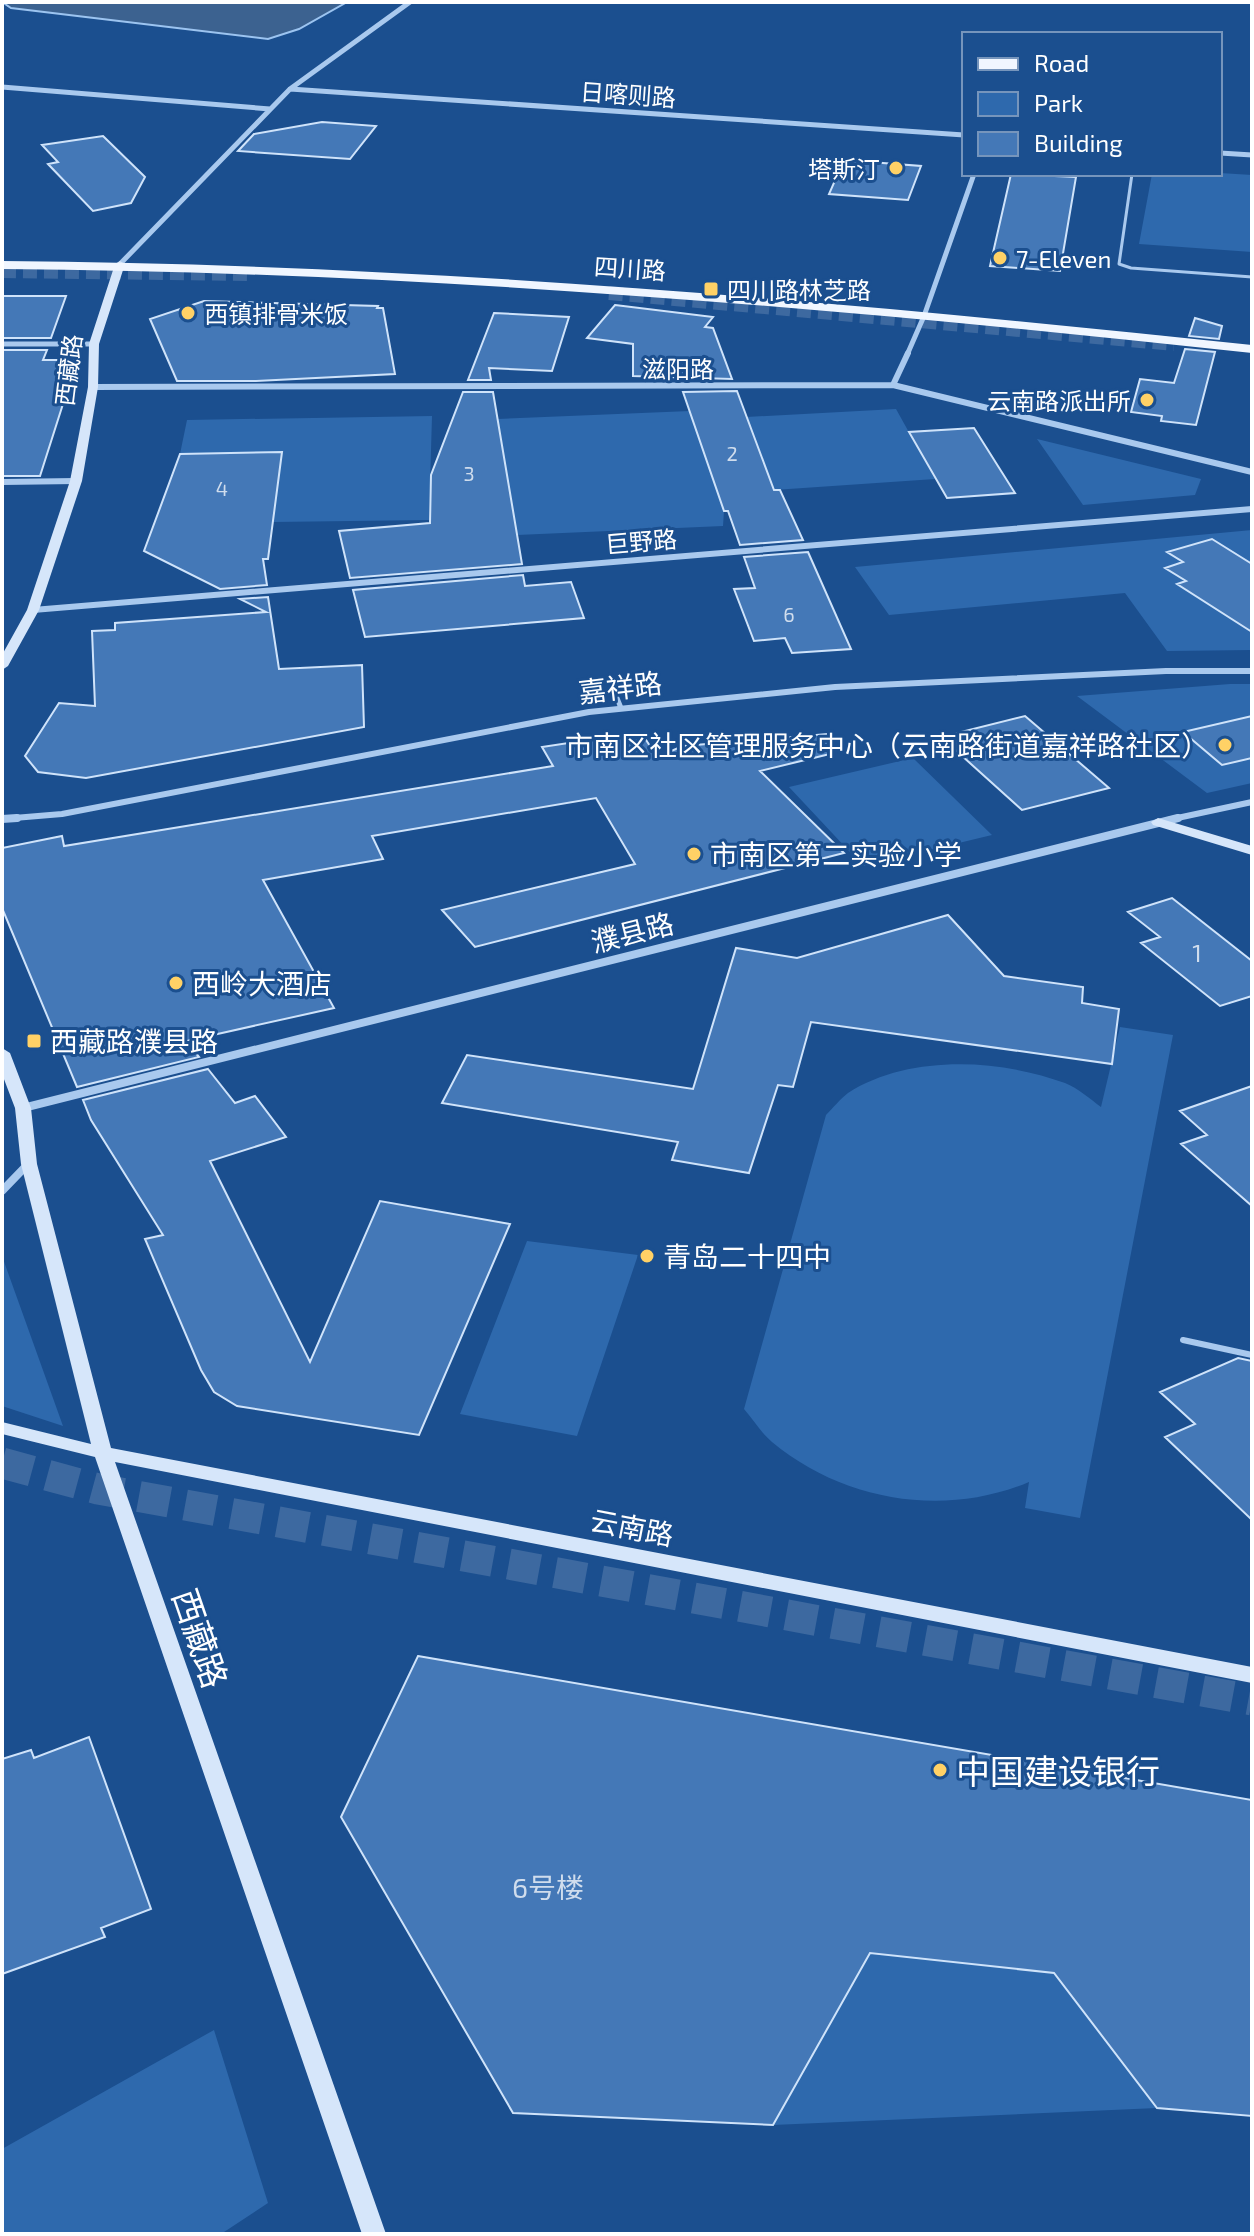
<svg xmlns="http://www.w3.org/2000/svg" width="1254" height="2236" viewBox="0 0 1254 2236" font-family="'Exo 2','Noto Sans SC',sans-serif">
  <rect width="100%" height="100%" fill="#1b4f8f"/>
  <path fill="#2e69ad" d="M1220 173 1252 175V252L1139 244 1152 174Z
    M896 409 935 479 774 490 746 417Z
    M690 411 724 511 723 526 517 535 498 419Z
    M432 416 429 520 273 522 281 452 180 454 187 420Z
    M1037 439 1201 479 1195 495 1083 505Z
    M1252 530V650L1167 651 1125 593 889 615 855 567Z
    M1230 684H1252V783L1207 793 1077 696Z
    M913 758 992 835 863 866 789 787Z
    M1120 1027 1173 1035 1080 1518 1025 1508 1029 1482C944 1518 843 1501 772 1442 761 1433 753 1419 744 1409L826 1115C833 1108 840 1099 848 1093 909 1054 1000 1059 1065 1083 1078 1088 1090 1099 1101 1107Z
    M527 1241 638 1255 577 1436 460 1414Z
    M2 1256 63 1426 2 1406Z
    M870 1953 1054 1973 1157 2108 773 2125Z
    M214 2030 268 2203 221 2234H2V2149Z"/>
  <path fill="#3c6290" stroke="#9cc4f0" stroke-width="2" d="M2 2H347L299 29 268 39 11 8Z"/>
  <path fill="#4478b7" stroke="#cfe3fa" stroke-width="2" d="M322 122 376 126 350 159 238 151 254 134Z
    M103 136 145 177 131 203 93 211 48 164 58 162 42 145Z
    M844 160 921 166 908 200 829 194Z
    M1011 174 1076 177 1060 271 990 266Z
    M2 296H66L51 338H2Z
    M204 301 378 306 377 308H383L395 374 256 381H177L150 319Z
    M615 305 713 317 705 327 713 328 732 379 633 376V344L587 338Z
    M494 313 569 317 552 371 489 368 491 380H468Z
    M1195 318 1222 326 1219 339 1189 336Z
    M1185 349 1215 352 1196 425 1161 421 1162 416 1131 412 1140 379 1174 383Z
    M2 350H47L43 360H77L40 476H2Z
    M737 391 774 490H780L803 540 740 545 728 511H724L683 392Z
    M463 392H493L522 564 350 578 339 531 430 523 431 475Z
    M974 428 1015 493 947 498 909 432Z
    M282 452 268 559H263L267 585 220 589 144 551 180 454Z
    M1212 539 1252 564V632L1177 584 1186 581 1165 568 1183 562 1167 552Z
    M808 552 851 649 792 653 785 638 754 641 734 589 755 588 744 557Z
    M523 575 525 586 571 582 584 618 365 637 353 590Z
    M268 597 279 669 362 665 364 727 86 778 38 772 25 756 59 703 95 706 92 631 115 630V623L266 612 240 599Z
    M1025 716 1109 788 1022 810 941 737Z
    M1252 716V758L1222 765 1183 732Z
    M641 732 657 757 683 746 827 734 830 754 760 771 844 853 475 947 442 910 635 864 596 798 372 836 383 859 263 880 334 1008 186 1041 199 1057 77 1087 2 908V848L62 836 64 846 553 766 542 747Z
    M1172 898 1252 961V996L1220 1006 1141 943 1160 937 1128 912Z
    M948 915 1004 976 1083 987 1082 1003 1119 1009 1112 1064 811 1022 793 1087 778 1085 749 1173 672 1160 678 1142 442 1103 467 1055 693 1089 736 948 797 958Z
    M208 1069 235 1103 255 1096 286 1137 210 1161 310 1362 380 1201 510 1224 419 1435 237 1406 214 1392 201 1370 145 1239 163 1235 91 1120 83 1100Z
    M1252 1086V1206L1181 1144 1207 1135 1180 1111Z
    M1238 1358 1252 1361V1520L1165 1437 1195 1424 1160 1392Z
    M418 1656 1252 1800V2116L1157 2108 1054 1973 870 1953 773 2125 513 2113 341 1817Z
    M89 1737 151 1909 101 1928 105 1937 2 1974V1759L31 1750 34 1758Z"/>
  <g fill="none" stroke-linecap="round" stroke-linejoin="round">
    <path stroke="#3d69a0" stroke-width="14" stroke-dasharray="14 7" stroke-linecap="butt" d="M2 271 253 274
      M609 293 1174 344"/>
    <path stroke="#3d69a0" stroke-width="31" stroke-dasharray="31 16" stroke-linecap="butt" d="M2 1463 98 1489 1252 1700"/>
    <path stroke="#a9c9ee" stroke-width="3" d="M1132 174 1119 264 1131 268 1252 277"/>
    <path stroke="#a9c9ee" stroke-width="5" d="M612 686 621 708"/>
    <path stroke="#a9c9ee" stroke-width="6" d="M1183 1340 1252 1355"/>
    <path stroke="#a9c9ee" stroke-width="5" d="M2 87 270 109
      M290 89 964 135
      M1220 153 1252 155
      M120 264 290 89 410 2
      M2 344H94
      M907 355 924 316 974 174"/>
    <path stroke="#a9c9ee" stroke-width="6" d="M893 385 908 353
      M93 387 893 385 1252 472
      M2 482 76 481
      M33 610 1252 509
      M2 819 62 814 589 712 835 687 1166 671H1252
      M1168 820 1252 802"/>
    <path stroke="#a9c9ee" stroke-width="8" d="M2 819 17 818
      M23 1108 1178 818
      M2 1191 28 1164"/>
    <path fill="#d6e6fa" fill-rule="evenodd" d="M120 261 125 264 99 344 98 387 82 481 39 610 8 666 2 670V655L27 610 70 481 88 387 89 344 115 264Z
      M1158 818 1252 846V855L1153 825 1151 822Z
      M2 1048 10 1053 31 1108 37 1164 111 1448 1252 1667V1683L115 1462 386 2234H362L95 1457 2 1434V1422L91 1444 21 1164 15 1108 2 1074Z"/>
    <path fill="#f0f6ff" fill-rule="evenodd" d="M2 261C422 264 835 301 1252 345V353C835 308 422 272 2 269Z"/>
  </g>
  <g fill="#ffd166" stroke="#1b4f8f" stroke-width="3">
    <circle cx="896" cy="168" r="8"/>
    <circle cx="1000" cy="258" r="8"/>
    <rect x="703" y="281" width="16" height="16" rx="4"/>
    <circle cx="188" cy="313" r="8"/>
    <circle cx="1147" cy="400" r="8"/>
    <circle cx="1225" cy="745" r="8"/>
    <circle cx="694" cy="854" r="8"/>
    <circle cx="176" cy="983" r="8"/>
    <rect x="26" y="1033" width="16" height="16" rx="4"/>
    <circle cx="647" cy="1256" r="8"/>
    <circle cx="940" cy="1770" r="8"/>
  </g>
  <g text-anchor="middle" dominant-baseline="central" stroke-width="6" stroke-linejoin="round" paint-order="stroke">
    <g font-size="20" fill="#d0dded">
      <text x="732" y="453">2</text>
      <text x="469" y="473">3</text>
      <text x="222" y="488">4</text>
      <text x="789" y="614">6</text>
    </g>
    <g font-size="24" fill="#fff" stroke="#1b4f8f">
      <text transform="translate(628 94) rotate(4)">日喀则路</text>
      <text transform="translate(630 268) rotate(4)">四川路</text>
      <text x="678" y="368">滋阳路</text>
      <text transform="translate(68 370) rotate(-83)">西藏路</text>
      <text transform="translate(641 541) rotate(-5)">巨野路</text>
    </g>
    <g font-size="24" fill="#fff" stroke="#1b4f8f" text-anchor="start">
      <text x="880" y="168" text-anchor="end">塔斯汀</text>
      <text x="1016" y="258">7-Eleven</text>
      <text x="727" y="289">四川路林芝路</text>
      <text x="204" y="313">西镇排骨米饭</text>
      <text x="1131" y="400" text-anchor="end">云南路派出所</text>
    </g>
    <g font-size="24" fill="#d0dded">
      <text x="1197" y="952">1</text>
    </g>
    <g font-size="28" fill="#fff" stroke="#1b4f8f">
      <text transform="translate(620 687) rotate(-7)">嘉祥路</text>
      <text transform="translate(632 932) rotate(-14)">濮县路</text>
      <text transform="translate(632 1527) rotate(11)">云南路</text>
    </g>
    <g font-size="28" fill="#fff" stroke="#1b4f8f" text-anchor="start">
      <text x="1209" y="745" text-anchor="end">市南区社区管理服务中心（云南路街道嘉祥路社区）</text>
      <text x="710" y="854">市南区第二实验小学</text>
      <text x="192" y="983">西岭大酒店</text>
      <text x="50" y="1041">西藏路濮县路</text>
      <text x="663" y="1256">青岛二十四中</text>
    </g>
    <g font-size="28" fill="#d0dded">
      <text x="548" y="1887">6号楼</text>
    </g>
    <g font-size="34" fill="#fff" stroke="#1b4f8f">
      <text transform="translate(201 1638) rotate(71)">西藏路</text>
    </g>
    <g font-size="34" fill="#fff" stroke="#1b4f8f" text-anchor="start">
      <text x="956" y="1770">中国建设银行</text>
    </g>
  </g>
  <rect width="1254" height="2236" fill="none" stroke="#ffffff" stroke-width="8"/>
  <rect x="962" y="32" width="260" height="144" fill="#1b4f8f" stroke="#7695bc" stroke-width="2"/>
  <rect x="978" y="58" width="40" height="12" fill="#f0f6ff" stroke="#7695bc" stroke-width="2"/>
  <text x="1034" y="72" font-size="24" fill="#ffffff">Road</text>
  <rect x="978" y="92" width="40" height="24" fill="#2e69ad" stroke="#7695bc" stroke-width="2"/>
  <text x="1034" y="112" font-size="24" fill="#ffffff">Park</text>
  <rect x="978" y="132" width="40" height="24" fill="#4478b7" stroke="#7695bc" stroke-width="2"/>
  <text x="1034" y="152" font-size="24" fill="#ffffff">Building</text>
</svg>
